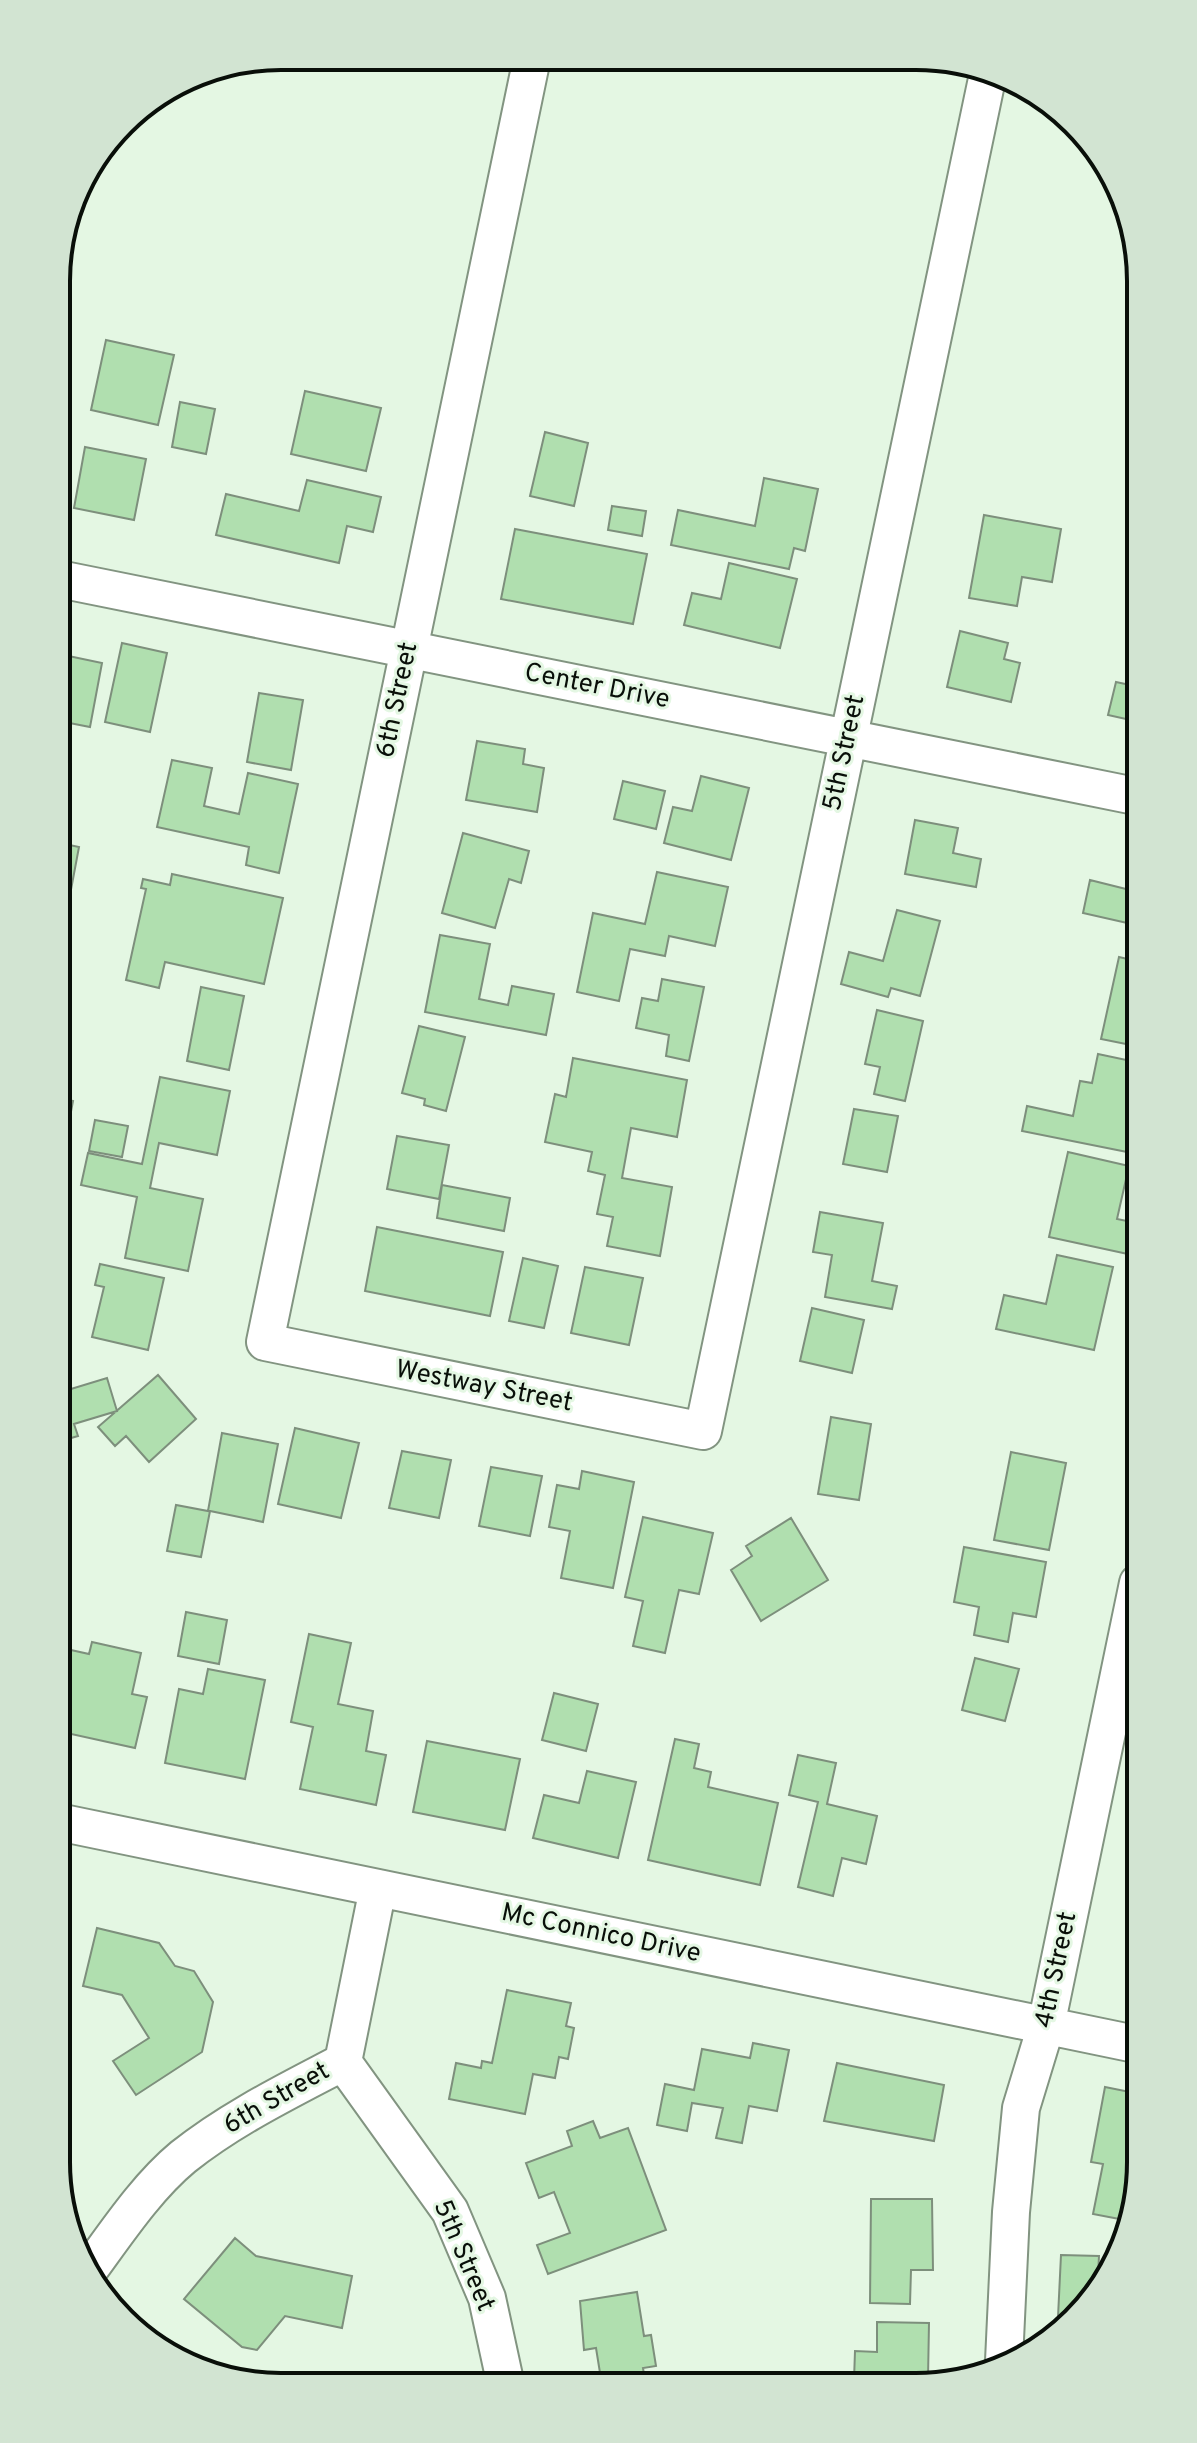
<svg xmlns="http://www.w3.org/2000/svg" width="1197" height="2443" viewBox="0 0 1197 2443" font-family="Overpass,sans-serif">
  <rect width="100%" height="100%" fill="#e4f7e3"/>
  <path fill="#b0dfaf" stroke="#7d8f7c" stroke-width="2" d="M106 340 174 355 158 425 91 410Z
    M305 391 381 408 366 471 291 454Z
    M180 402 215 409 206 454 172 447Z
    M545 432 588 443 574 506 530 496Z
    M85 447 146 459 134 520 74 508Z
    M764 478 818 489 805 551 794 548 789 569 671 545 678 510 755 526Z
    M307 480 381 497 373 532 347 526 339 563 216 535 226 494 299 511Z
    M612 506 646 511 642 536 608 530Z
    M984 515 1061 529 1052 582 1022 577 1017 606 969 598Z
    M515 529 647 554 633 624 501 599Z
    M729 563 797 579 780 648 684 625 692 593 721 599Z
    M960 631 1008 643 1004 659 1020 663 1011 702 947 687Z
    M122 643 167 653 150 732 105 722Z
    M59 654 102 663 90 727 59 721Z
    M1116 682 1135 686V721L1108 715Z
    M259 693 303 700 291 770 247 762Z
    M477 741 525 749 523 764 544 768 537 812 466 800Z
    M172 760 212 768 204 806 239 814 248 773 298 784 279 873 246 865 249 847 157 827Z
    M701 776 749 788 731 860 664 843 673 807 692 811Z
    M623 781 665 791 656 829 614 819Z
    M915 820 958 828 953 853 981 859 976 887 905 874Z
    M463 833 529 851 521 883 509 879 495 928 442 913Z
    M60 843 79 847 70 895 60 893Z
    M657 872 728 887 715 946 669 936 665 956 630 949 619 1001 577 992 593 913 645 924Z
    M172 874 283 898 264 984 165 962 159 988 126 980 146 889 141 888 143 879 170 885Z
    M1090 880 1134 891 1136 882V925L1083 913Z
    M897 910 940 921 920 996 891 988 888 997 841 984 849 952 883 961Z
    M440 935 490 944 479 999 508 1005 512 986 554 994 546 1035 425 1012Z
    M1119 957 1136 961V1046L1101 1039Z
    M662 979 704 987 689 1061 666 1056 669 1035 636 1028 642 998 658 1001Z
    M201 987 244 996 229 1070 187 1061Z
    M877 1010 923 1021 905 1101 874 1094 880 1067 865 1064Z
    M419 1026 465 1037 446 1111 424 1105 425 1099 402 1093Z
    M1098 1054 1136 1062 1137 1154 1022 1131 1027 1106 1073 1116 1080 1081 1092 1083Z
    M573 1058 687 1080 677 1137 631 1128 622 1178 672 1187 660 1256 607 1246 613 1217 597 1214 605 1175 588 1171 592 1152 545 1142 555 1094 566 1097Z
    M160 1077 230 1091 217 1155 159 1143 150 1188 203 1199 188 1271 125 1258 137 1197 81 1185 88 1153 142 1164Z
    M60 1098 73 1101 66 1138 61 1137Z
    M854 1109 898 1116 887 1172 843 1164Z
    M95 1120 128 1126 122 1157 89 1151Z
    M397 1136 449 1145 439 1199 387 1189Z
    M1068 1152 1129 1166 1117 1219 1137 1223V1256L1049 1237Z
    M442 1185 510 1198 504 1231 437 1218Z
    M820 1212 883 1223 872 1281 897 1286 892 1309 825 1297 832 1255 813 1252Z
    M377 1227 503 1252 490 1316 365 1291Z
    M1057 1255 1113 1267 1094 1350 996 1329 1004 1295 1046 1304Z
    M523 1258 558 1266 544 1328 509 1321Z
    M100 1264 164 1278 148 1350 92 1337 104 1287 95 1285Z
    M585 1267 643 1278 629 1345 571 1333Z
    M812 1308 864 1320 852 1373 800 1361Z
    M158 1375 196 1419 149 1462 126 1436 115 1446 98 1427Z
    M107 1378 117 1411 74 1424 78 1436 61 1441V1392Z
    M831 1417 871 1424 859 1500 818 1494Z
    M295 1428 359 1443 341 1518 278 1504Z
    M222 1433 278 1444 263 1522 210 1511 201 1557 167 1551 176 1505 208 1511Z
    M402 1451 451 1460 439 1518 389 1508Z
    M1011 1452 1066 1463 1049 1550 994 1540Z
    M491 1467 542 1476 530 1536 479 1526Z
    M582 1471 634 1482 613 1588 561 1578 570 1531 549 1527 557 1485 579 1489Z
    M643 1517 713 1533 699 1594 679 1590 665 1653 633 1646 643 1601 625 1597Z
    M791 1518 828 1580 761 1621 731 1570 752 1556 746 1546Z
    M964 1547 1046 1562 1036 1617 1013 1613 1008 1642 974 1635 979 1607 954 1602Z
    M186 1612 227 1620 219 1664 178 1656Z
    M309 1634 351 1643 338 1704 373 1711 366 1751 386 1755 376 1805 300 1789 313 1727 291 1722Z
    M92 1642 141 1653 132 1694 147 1697 135 1748 62 1732V1648L89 1654Z
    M975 1658 1019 1669 1005 1721 962 1710Z
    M208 1669 265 1680 245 1779 165 1763 179 1689 203 1694Z
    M554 1693 598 1704 586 1751 542 1740Z
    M675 1739 699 1744 694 1768 711 1772 708 1787 778 1803 760 1885 648 1860Z
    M427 1741 520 1759 505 1830 413 1812Z
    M798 1755 836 1763 827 1804 877 1816 866 1864 842 1858 833 1896 798 1887 818 1802 789 1795Z
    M587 1771 636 1782 618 1858 533 1838 544 1795 579 1803Z
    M97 1928 159 1943 175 1966 194 1971 213 2002 202 2052 136 2095 113 2061 149 2038 122 1995 83 1986Z
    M507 1990 571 2003 566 2026 574 2028 568 2059 559 2057 555 2078 533 2074 525 2114 449 2099 456 2063 481 2068 482 2061 492 2063Z
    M753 2043 789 2050 777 2111 749 2106 742 2143 716 2138 723 2108 692 2103 687 2131 657 2125 665 2084 694 2090 702 2049 750 2058Z
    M837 2063 944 2085 934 2141 824 2121Z
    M1105 2087 1140 2094V2177L1130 2221 1093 2214 1103 2164 1091 2162Z
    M593 2121 600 2138 628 2128 666 2230 548 2274 537 2245 570 2233 554 2192 539 2198 526 2163 572 2146 567 2131Z
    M871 2199H932L933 2270H911L910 2304 870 2303Z
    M235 2238 256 2256 352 2276 342 2328 285 2316 257 2350 242 2347 184 2299Z
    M1061 2255 1099 2256 1098 2275H1107L1085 2310 1072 2318 1058 2317Z
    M637 2292 644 2336 651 2335 656 2366 643 2368 645 2381H592L601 2379 596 2348 584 2350 580 2301Z
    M877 2322 929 2323 928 2379 854 2380 855 2351 877 2352Z"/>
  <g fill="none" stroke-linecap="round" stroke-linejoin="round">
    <defs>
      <path id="street" d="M532 58 265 1342 703 1431 988 74
        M59 579 1135 796
        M63 1823 1140 2045
        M343 2062 450 2211 487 2298 505 2381
        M92 2266C119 2229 148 2186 183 2157 232 2118 288 2091 343 2062L378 1888
        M1004 2361 1011 2212 1021 2108 1046 2026 1138 1583"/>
    </defs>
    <use href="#street" stroke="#829481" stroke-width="40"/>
    <use href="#street" stroke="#fff" stroke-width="36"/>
  </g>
  <g text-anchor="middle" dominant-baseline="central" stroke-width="6" stroke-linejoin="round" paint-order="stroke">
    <g font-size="26" fill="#090f09" stroke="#e4f7e3">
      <text transform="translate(597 687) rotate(11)">Center Drive</text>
      <text transform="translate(398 700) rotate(-78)">6th Street</text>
      <text transform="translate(845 753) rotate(-78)">5th Street</text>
      <text transform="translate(484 1387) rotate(11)">Westway Street</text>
      <text transform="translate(601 1934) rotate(12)">Mc Connico Drive</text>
      <text transform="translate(1057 1970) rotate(-78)">4th Street</text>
      <text transform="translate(277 2099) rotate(-30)">6th Street</text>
      <text transform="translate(463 2256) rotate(67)">5th Street</text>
    </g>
  </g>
  <path d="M0 0H1197V2443H0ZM281 70H916A211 211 0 0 1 1127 281V2162A211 211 0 0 1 916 2373H281A211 211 0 0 1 70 2162V281A211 211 0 0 1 281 70Z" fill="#d2e4d2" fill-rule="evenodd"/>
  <path fill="none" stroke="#090f09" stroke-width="4" d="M281 70H916A211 211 0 0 1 1127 281V2162A211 211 0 0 1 916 2373H281A211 211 0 0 1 70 2162V281A211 211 0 0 1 281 70Z"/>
</svg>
